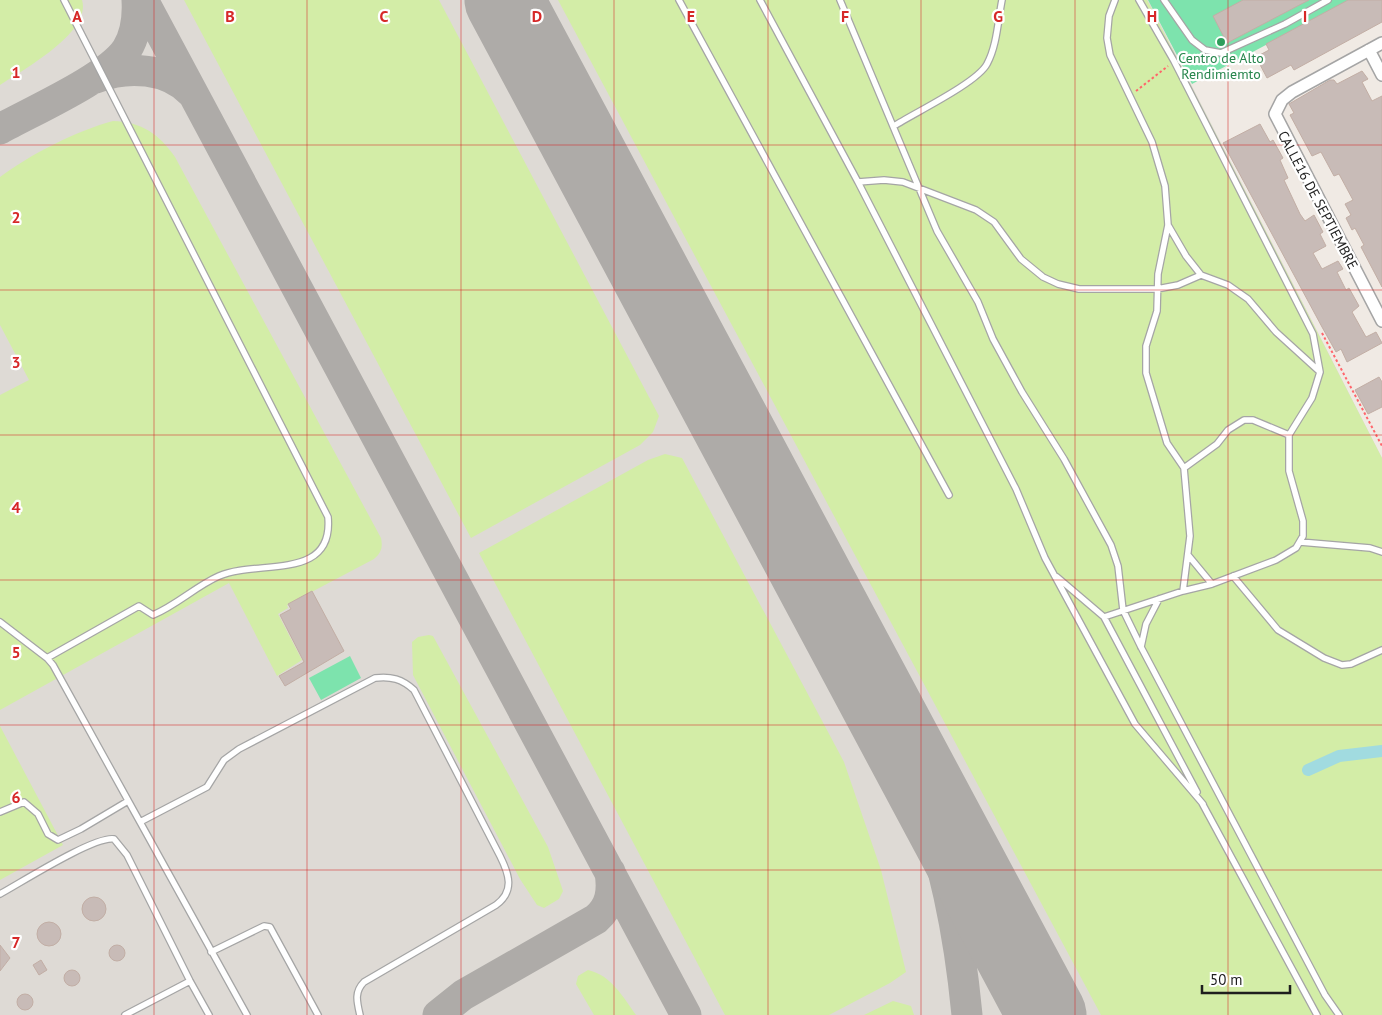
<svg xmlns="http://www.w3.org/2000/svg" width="1382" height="1015" viewBox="0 0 1382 1015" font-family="'PT Sans',sans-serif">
  <rect width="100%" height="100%" fill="#f0eae4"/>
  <path fill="#dedad5" d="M0 0H1148L1382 458V1015H0Z"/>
  <path fill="#d3eda7" d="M0 0H82C92 32 23 70 0 85Z
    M184 0H439L659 416 653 432 640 445 471 538Z
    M558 0H1147L1382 458V1015H1101Z
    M113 121C142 122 159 134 175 157L381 538C383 548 381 553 374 559L287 605 288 608 278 614 302 660 277 676 229 583 0 710V395L29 380 0 325V177C31 154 76 131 113 121Z
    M665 454 682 458 844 762 881 870 906 972 890 983 829 1015H725L479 553 648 460Z
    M429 635 433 636 548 847 563 891 559 899 544 908 537 905 520 879 413 675 412 642 418 637Z
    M0 726 63 845 0 880Z
    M588 970C611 975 623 997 636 1015H594L576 984 578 976Z
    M893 1001 911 1006 914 1015H864Z"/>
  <path fill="#7de3ad" d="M1148 0H1351L1192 84Z
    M350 656 361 678 321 700 309 678Z"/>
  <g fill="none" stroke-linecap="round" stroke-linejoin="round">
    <path stroke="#a1dbe0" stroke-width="12" d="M1308 770 1339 756 1382 751"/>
    <path stroke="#aeaba8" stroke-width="31" d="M143 0 686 1015
      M96 78C128 65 168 68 192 93
      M0 129C32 111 108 78 127 49 136 34 138 17 137 0
      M868 680C885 718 904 755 919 795 946 864 960 941 967 1015
      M438 1015 463 995 596 919C611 906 613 891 610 872"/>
    <path stroke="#aeaba8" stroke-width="79" d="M504 0 1047 1015"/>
  </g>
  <path fill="#c8bbb7" stroke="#c2aea5" d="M1243 0H1309L1227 43 1213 16Z
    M1348 0H1382V22L1294 70 1291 65 1267 78 1256 57 1269 50 1266 44Z
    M1362 71 1368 79 1362 82 1372 101 1382 96V287L1361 247 1364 245 1355 228 1352 230 1346 218 1351 215 1345 204 1353 200 1339 174 1334 176 1321 152 1312 156 1290 115 1294 113 1289 104 1330 80H1334L1337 84Z
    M1260 124 1270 142 1273 140 1283 158 1280 160 1288 178 1284 180 1300 214 1305 221 1314 215 1323 232 1320 234 1326 246 1313 253 1322 269 1338 261 1343 269 1337 272 1346 290 1349 288 1359 306 1352 312 1366 337 1376 332 1382 343 1347 362 1341 349 1336 352 1322 327 1223 143Z
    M1379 377 1382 382V407L1368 414 1355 390Z
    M312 591 344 651 285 686 279 676 304 662 280 615 291 609 288 604Z
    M82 909a12 12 0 1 1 24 0a12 12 0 1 1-24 0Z
    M37 934a12 12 0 1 1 24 0a12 12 0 1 1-24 0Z
    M109 953a8 8 0 1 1 16 0a8 8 0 1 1-16 0Z
    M0 945 10 958 0 971Z
    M41 960 47 970 39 975 33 965Z
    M64 978a8 8 0 1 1 16 0a8 8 0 1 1-16 0Z
    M17 1002a8 8 0 1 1 16 0a8 8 0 1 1-16 0Z"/>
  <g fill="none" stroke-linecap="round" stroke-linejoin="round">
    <defs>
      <path id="service" d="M679 0 949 495
        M760 0 858 182 884 180 903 182 976 210 994 222 1021 259 1043 277 1058 284 1079 289H1157L1178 285 1201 275
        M840 0 937 231 978 302 993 339 1022 392 1064 459 1111 545 1118 566 1123 610 1141 647 1325 995 1339 1015
        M1115 0 1109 16 1107 38 1110 55 1152 142 1165 186 1168 225 1158 274 1157 311 1146 346V373L1167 443 1184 468 1190 536 1183 591
        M1139 0 1174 61 1313 334 1320 372
        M1164 0 1192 40 1205 50 1221 53 1285 24 1328 0
        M894 126C914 113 977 83 987 64 997 46 998 20 1002 0
        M858 182 1016 489 1045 558 1135 724 1203 804
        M1184 468 1217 444 1228 430 1244 420H1253L1289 435
        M1300 542 1370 548 1382 552
        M1188 555 1212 584
        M1233 576 1278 630 1324 658 1342 665 1351 664 1382 650
        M1057 577 1104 617 1183 591 1212 584 1276 560 1296 548 1303 536V521L1289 471V435L1312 398 1320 372 1276 332 1248 299 1228 285 1201 275 1186 256 1168 225
        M1104 617 1197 792
        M0 622 47 658 53 665 140 822
        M1141 647 1146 624 1159 599
        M47 658 139 606 153 615C177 605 196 586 219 576 258 559 334 582 328 517L64 0
        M1202 803 1317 1015
        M0 812 24 802 38 814 48 834 58 840 81 829 128 801
        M0 894C22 882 94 836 114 839L127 855 190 981 209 1015
        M211 952 264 926 270 927 318 1015
        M125 1015 190 981
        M247 1015 140 822 207 787 224 760 239 749 375 678C391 676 402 679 414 690L500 856C509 874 515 891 496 905L364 982C354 992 357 1002 360 1015"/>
      <path id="minor" d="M1382 43 1292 92 1282 100 1275 114 1382 321
        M1369 50 1382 75"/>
    </defs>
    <use href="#service" stroke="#a5a5a5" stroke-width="8"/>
    <use href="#minor" stroke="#a5a5a5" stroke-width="14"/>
    <path stroke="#ff656b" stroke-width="2" stroke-dasharray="2.5 2.5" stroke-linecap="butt" d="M1136 91 1168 66
      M1322 333 1382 446"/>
    <use href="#service" stroke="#fff" stroke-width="5.5"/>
    <use href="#minor" stroke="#fff" stroke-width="11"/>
  </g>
  <path fill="none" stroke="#d62828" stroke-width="1" stroke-opacity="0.55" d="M154 0V1015M307 0V1015M461 0V1015M614 0V1015M768 0V1015M921 0V1015M1075 0V1015M1228 0V1015M0 145H1382M0 290H1382M0 435H1382M0 580H1382M0 725H1382M0 870H1382"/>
  <circle fill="#2e9e5b" stroke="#fff" stroke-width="2" cx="1221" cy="42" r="5"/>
  <g text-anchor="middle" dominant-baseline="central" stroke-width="4.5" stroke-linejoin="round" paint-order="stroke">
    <g font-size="14" fill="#27864d" stroke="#fff">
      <text x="1221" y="58">Centro de Alto<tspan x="1221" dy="16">Rendimiemto</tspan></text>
    </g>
    <g font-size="14" fill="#1e1e1e" stroke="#fff">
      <text transform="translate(1318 200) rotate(62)">CALLE16 DE SEPTIEMBRE</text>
    </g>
  </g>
  <g font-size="16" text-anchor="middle" font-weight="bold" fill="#d62828" stroke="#fff" stroke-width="4.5" stroke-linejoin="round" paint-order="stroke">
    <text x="77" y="22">A</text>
    <text x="230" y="22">B</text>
    <text x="384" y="22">C</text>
    <text x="537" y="22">D</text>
    <text x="691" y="22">E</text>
    <text x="845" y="22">F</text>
    <text x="998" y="22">G</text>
    <text x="1152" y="22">H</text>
    <text x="1305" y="22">I</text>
    <text x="16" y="78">1</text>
    <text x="16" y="223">2</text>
    <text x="16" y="368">3</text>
    <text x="16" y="513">4</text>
    <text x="16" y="658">5</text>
    <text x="16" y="803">6</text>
    <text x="16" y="948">7</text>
  </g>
  <path d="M1202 985v8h88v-8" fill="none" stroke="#1e1e1e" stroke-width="2.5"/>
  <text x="1210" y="985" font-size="15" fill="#1e1e1e" stroke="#ffffff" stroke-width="4" paint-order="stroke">50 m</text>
</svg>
